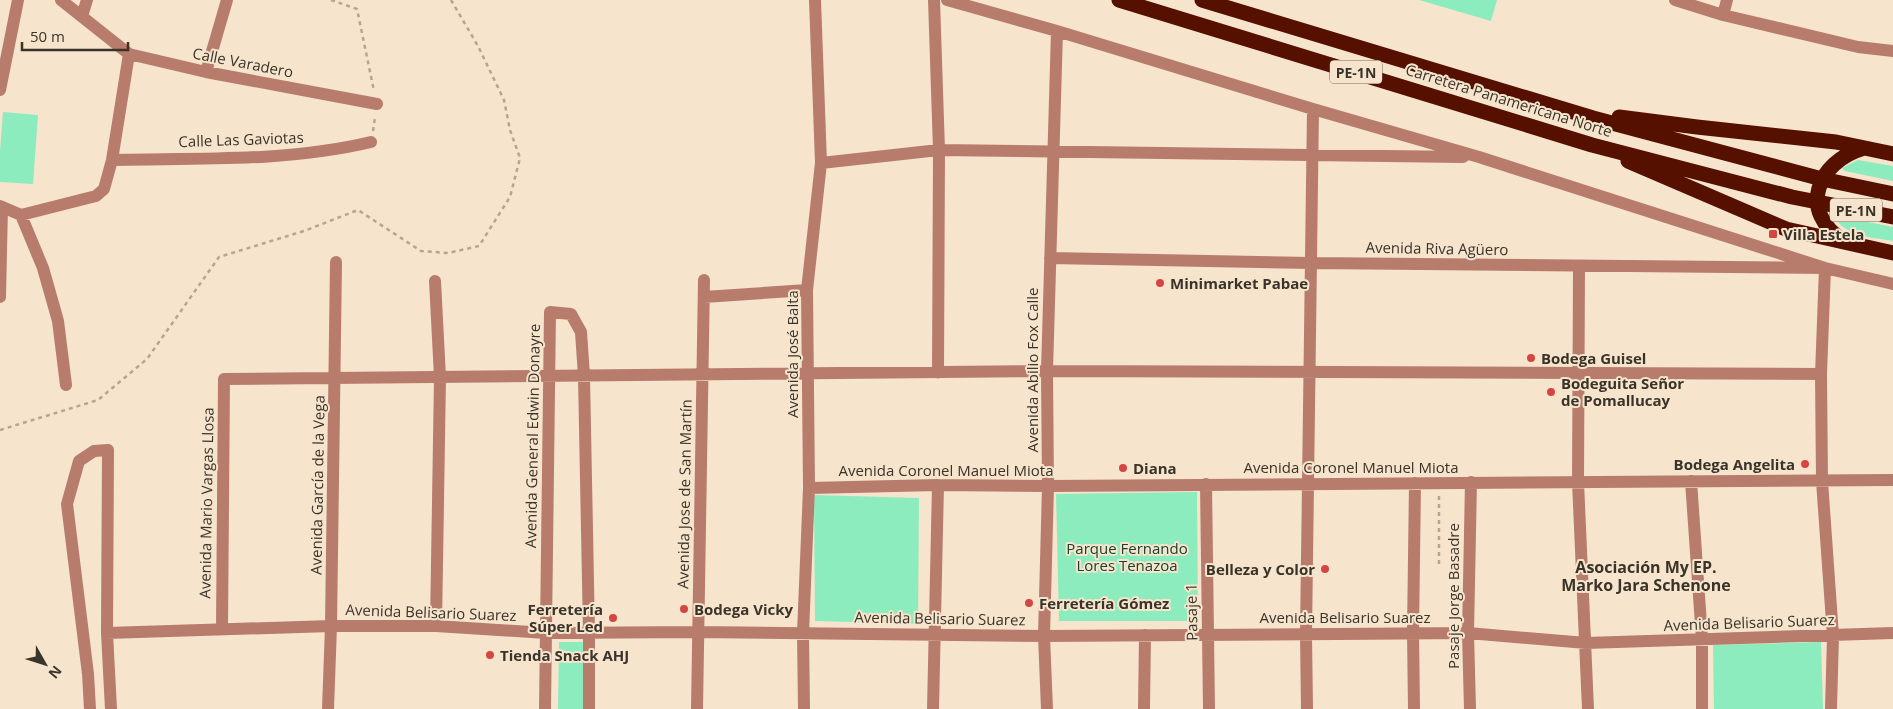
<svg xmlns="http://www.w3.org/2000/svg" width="1893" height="709" viewBox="0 0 1893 709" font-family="'Open Sans',sans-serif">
  <rect width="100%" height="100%" fill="#f6e5cc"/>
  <path fill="#8cecbd" d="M1419 0H1497L1491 21Z
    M3 112 38 115 33 184 0 182V151Z
    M1858 160 1893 166V181L1845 171 1842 168Z
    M1833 215 1893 227V241C1871 237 1845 237 1833 215Z
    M1197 492 1198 621H1059L1056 494Z
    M814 495 919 498 918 624 815 621Z
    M559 642H584L583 709H558Z
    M1821 642 1823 709H1714L1713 645Z"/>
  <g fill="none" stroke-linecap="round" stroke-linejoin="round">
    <path stroke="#b4a693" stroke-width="2.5" stroke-dasharray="4 4" stroke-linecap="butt" d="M331 0 357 9 374 91
      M373 131 375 117
      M0 430 98 400 147 359 219 257 304 231 358 210 421 251 448 253 479 246 510 197 520 158 510 130 504 100 478 46 451 0
      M1439 564V495"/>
    <path stroke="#b87c6d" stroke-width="12" d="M61 0 129 54 206 72 377 104
      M934 0 939 150 938 373
      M947 0 1057 31 1313 109 1479 157 1825 268 1893 284
      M1675 0 1723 15 1858 47 1893 51
      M1723 15 1727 0
      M82 16 87 0
      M206 72 227 0
      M0 90 18 0
      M112 160C198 158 287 162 371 142
      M821 163 939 150 1463 157
      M0 206 21 215 96 196 104 189 112 160 129 54
      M21 215 43 268 58 321 66 385
      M1050 258 1312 263 1825 268 1821 374 1822 481 1833 636 1831 709
      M1579 266 1578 482 1588 709
      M435 281 440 377 436 626
      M0 297 2 207
      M704 297 807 290
      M1691 481 1702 639V709
      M1206 484 1209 709
      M809 488 938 485 1048 486 1893 480
      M222 628 224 379 1047 371 1821 374
      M107 633 331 626H436L546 633 699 632 1044 636 1468 633 1586 643 1893 633
      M90 709 88 674 67 504 79 461 94 451 108 450 107 633 111 709
      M328 709 331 626 336 262
      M545 709 550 312 571 314 581 332 584 376 589 633V709
      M697 709 704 280
      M804 709 803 633 809 488 807 290 821 163 815 0
      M933 709 938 485
      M1047 709 1044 636 1048 486 1047 371 1057 31
      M1144 709 1145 635
      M1307 709 1306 634 1313 109
      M1414 709 1413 632 1415 483
      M1470 709 1468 633 1471 482"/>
    <path stroke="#561000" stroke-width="15" d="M1119 0 1592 145 1792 197 1893 217
      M1202 0 1593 118 1822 179 1893 194
      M1619 117 1697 127 1836 142 1893 154
      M1628 161 1786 229 1893 253
      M1844 241C1798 212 1816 162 1864 148"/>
  </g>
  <g fill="#d54642" stroke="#f6e5cc" stroke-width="2">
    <rect x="1768" y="229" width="10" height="10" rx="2.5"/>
    <circle cx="1160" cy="283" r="5"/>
    <circle cx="1531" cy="358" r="5"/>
    <circle cx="1551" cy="392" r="5"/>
    <circle cx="1805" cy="464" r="5"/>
    <circle cx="1123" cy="468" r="5"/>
    <circle cx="1325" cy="569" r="5"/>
    <circle cx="1029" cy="603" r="5"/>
    <circle cx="684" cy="609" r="5"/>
    <circle cx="613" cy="618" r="5"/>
    <circle cx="490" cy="655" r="5"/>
  </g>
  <g text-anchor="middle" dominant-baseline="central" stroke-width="4" stroke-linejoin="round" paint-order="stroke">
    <g fill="#f6e5cc" stroke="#72685a" stroke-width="1">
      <rect x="1330" y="60.5" width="52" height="23" rx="4"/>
      <rect x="1830" y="198.5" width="52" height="23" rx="4"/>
    </g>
    <g font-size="14" font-weight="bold" fill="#3a3329">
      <text x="1356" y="72">PE-1N</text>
      <text x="1856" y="210">PE-1N</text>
    </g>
    <g font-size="15" fill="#3a3329" stroke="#f6e5cc">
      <text transform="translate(243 62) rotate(11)">Calle Varadero</text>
      <text transform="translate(1509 100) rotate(17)">Carretera Panamericana Norte</text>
      <text transform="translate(241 139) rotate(-2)">Calle Las Gaviotas</text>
      <text transform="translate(1437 248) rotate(1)">Avenida Riva Agüero</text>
      <text transform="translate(792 354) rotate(-90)">Avenida José Balta</text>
      <text transform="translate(1032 370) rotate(-90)">Avenida Abilio Fox Calle</text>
      <text transform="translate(532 436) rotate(-89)">Avenida General Edwin Donayre</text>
      <text x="1351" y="467">Avenida Coronel Manuel Miota</text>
      <text x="946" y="470">Avenida Coronel Manuel Miota</text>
      <text transform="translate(317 485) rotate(-89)">Avenida García de la Vega</text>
      <text transform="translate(684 494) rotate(-89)">Avenida Jose de San Martín</text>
      <text transform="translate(206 503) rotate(-89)">Avenida Mario Vargas Llosa</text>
      <text transform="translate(1453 596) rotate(-90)">Pasaje Jorge Basadre</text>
      <text transform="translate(431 612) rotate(2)">Avenida Belisario Suarez</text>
      <text transform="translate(1191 612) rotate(-91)">Pasaje 1</text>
      <text x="1345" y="617">Avenida Belisario Suarez</text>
      <text transform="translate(940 618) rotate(1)">Avenida Belisario Suarez</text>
      <text transform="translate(1749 622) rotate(-2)">Avenida Belisario Suarez</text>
    </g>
    <g font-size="15" font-weight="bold" fill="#3a3329" stroke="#f6e5cc" text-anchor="start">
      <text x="1783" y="234">Villa Estela</text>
      <text x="1170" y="283">Minimarket Pabae</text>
      <text x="1541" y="358">Bodega Guisel</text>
      <text x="1561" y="383">Bodeguita Señor<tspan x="1561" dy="17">de Pomallucay</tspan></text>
      <text x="1795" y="464" text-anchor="end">Bodega Angelita</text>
      <text x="1133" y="468">Diana</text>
      <text x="1315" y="569" text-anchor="end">Belleza y Color</text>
      <text x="1039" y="603">Ferretería Gómez</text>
      <text x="603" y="609" text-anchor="end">Ferretería<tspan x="603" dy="17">Súper Led</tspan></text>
      <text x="694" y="609">Bodega Vicky</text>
      <text x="500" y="655">Tienda Snack AHJ</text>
    </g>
    <g font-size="15" fill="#18422f" stroke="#f6e5cc">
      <text x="1127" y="548">Parque Fernando<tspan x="1127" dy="17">Lores Tenazoa</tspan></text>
    </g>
    <g font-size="16" font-weight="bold" fill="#3a3329" stroke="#f6e5cc">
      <text x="1646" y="567">Asociación My EP.<tspan x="1646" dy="18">Marko Jara Schenone</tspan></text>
    </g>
  </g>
  <g transform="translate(45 664) rotate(129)" stroke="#f6e5cc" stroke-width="4" paint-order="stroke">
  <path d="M0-4L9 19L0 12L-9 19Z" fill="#3a3329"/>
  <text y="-8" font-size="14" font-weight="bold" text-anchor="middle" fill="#3a3329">N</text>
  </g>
  <path d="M22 42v8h106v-8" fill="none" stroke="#3a3329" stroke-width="2.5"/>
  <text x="30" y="42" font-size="15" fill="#3a3329" stroke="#f6e5cc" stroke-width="4" paint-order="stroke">50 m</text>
</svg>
